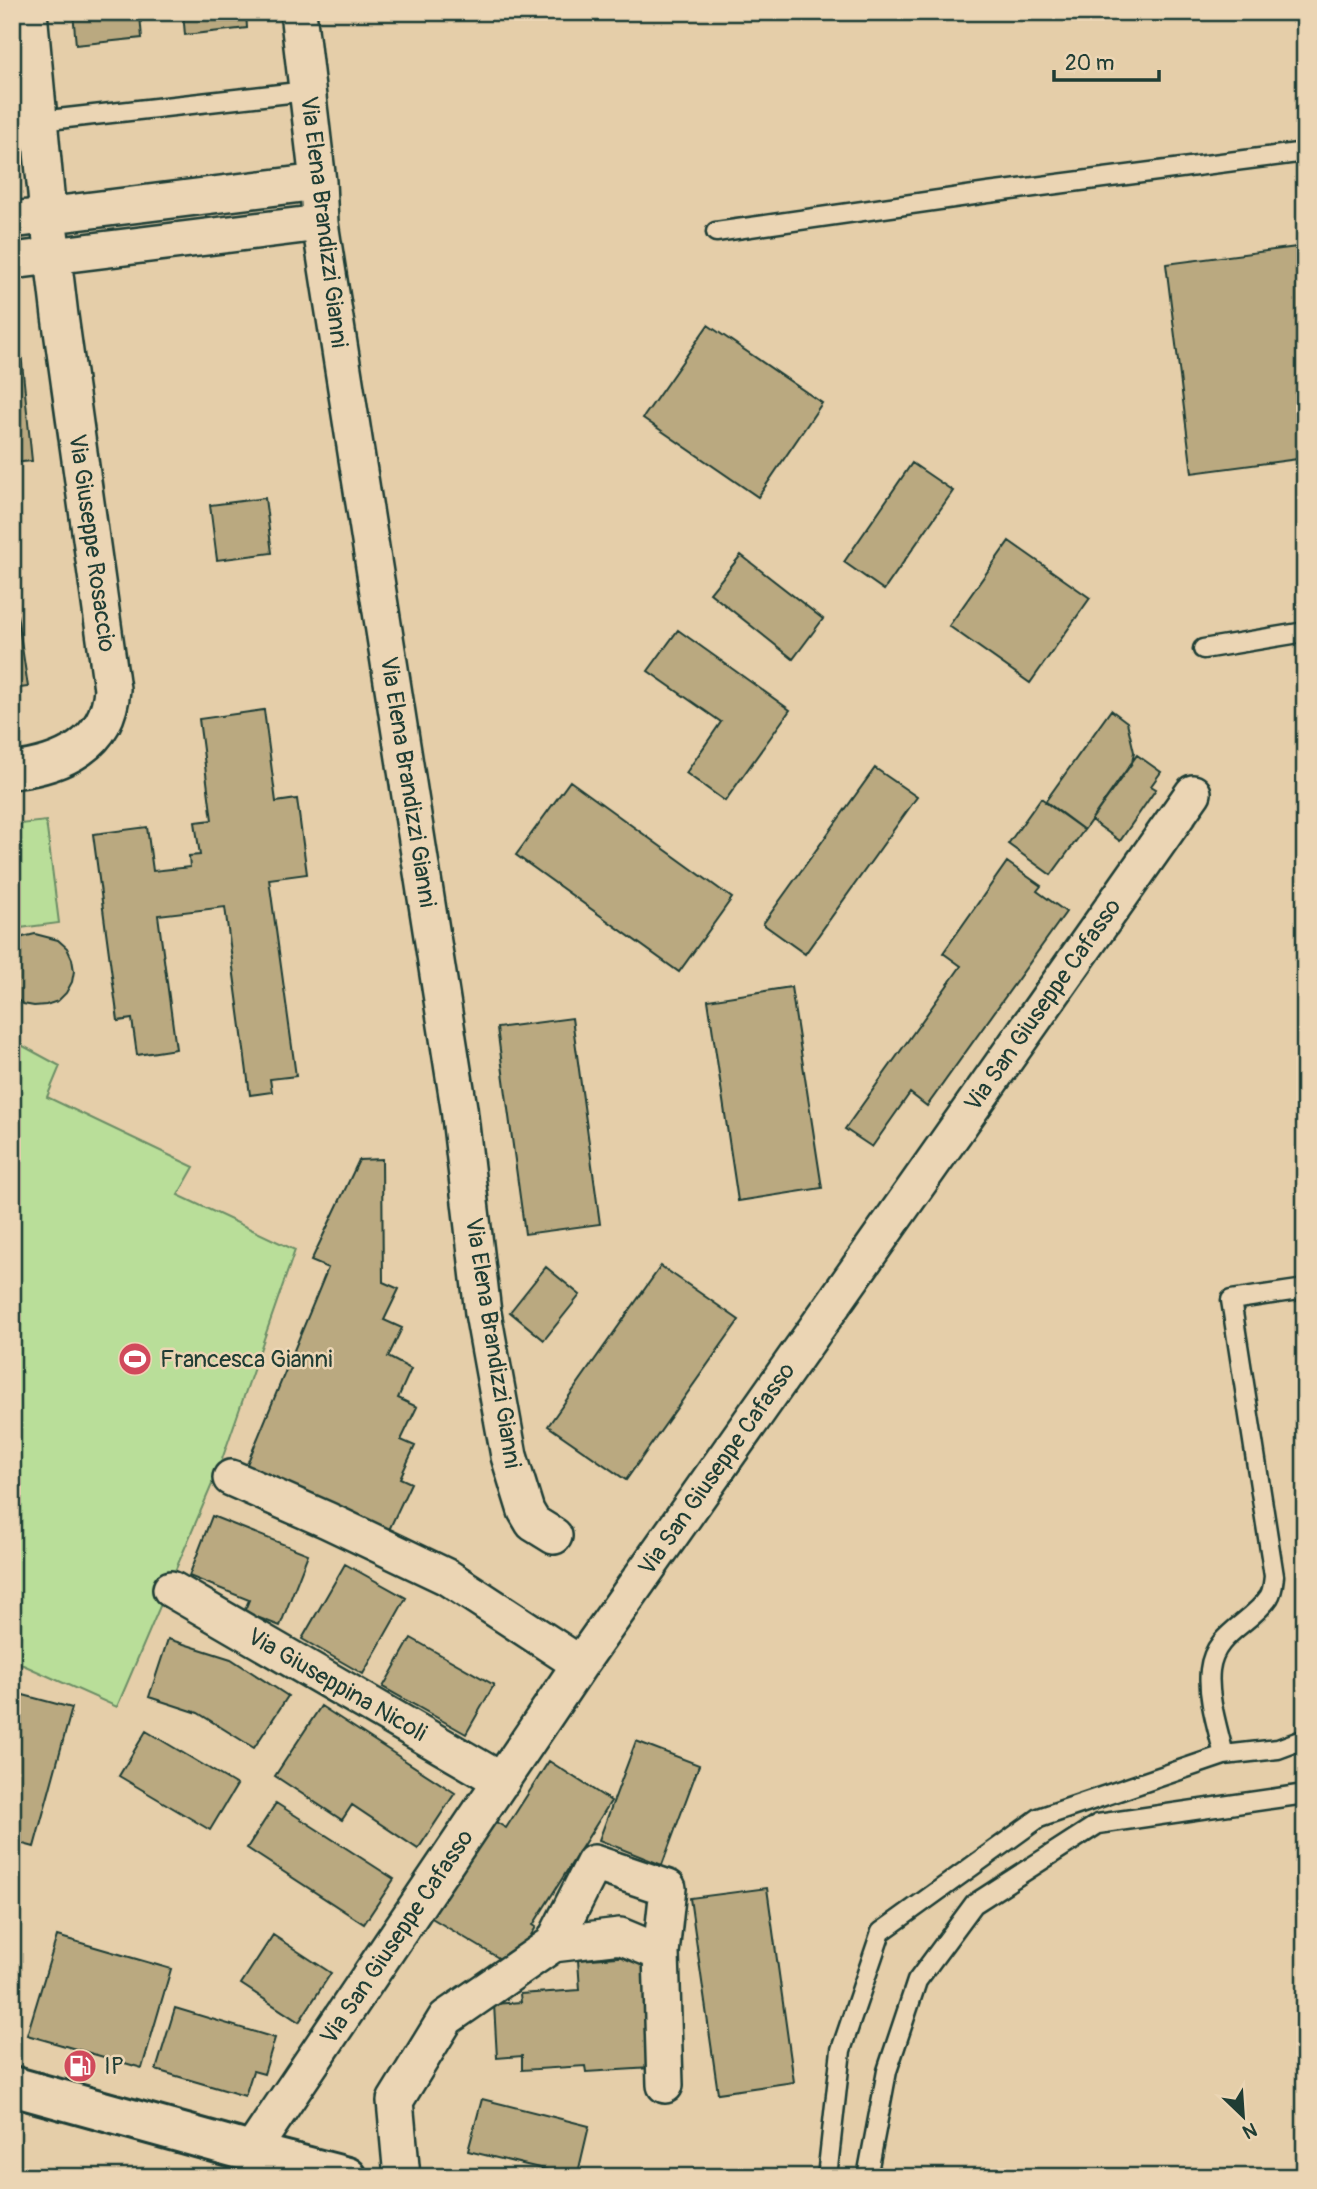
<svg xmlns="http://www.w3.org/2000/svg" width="1317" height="2189" viewBox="0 0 1317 2189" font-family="Pangolin,sans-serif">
  <rect width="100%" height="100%" fill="#e5cea9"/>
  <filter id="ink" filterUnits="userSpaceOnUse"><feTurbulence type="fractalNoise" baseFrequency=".0143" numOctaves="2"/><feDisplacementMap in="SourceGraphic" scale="14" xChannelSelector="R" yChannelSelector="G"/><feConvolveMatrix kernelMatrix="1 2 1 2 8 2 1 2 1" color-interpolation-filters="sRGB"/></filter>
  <g filter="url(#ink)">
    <path fill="#b9de99" stroke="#6c8e66" stroke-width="2" d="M46 821 59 923 12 929V825Z
      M12 1040 60 1066 47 1097 194 1167 178 1195 295 1250 219 1468 117 1707 12 1660Z"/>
    <path fill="#baa980" stroke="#1f3d34" stroke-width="2" d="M73 12H170L140 15 142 38 76 45Z
      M183 12H246L247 28 185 35Z
      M1305 246V458L1192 473 1166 264Z
      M12 304H16L32 461 12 463Z
      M708 325 822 403 758 497 643 418Z
      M912 463 953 491 884 590 844 562Z
      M265 498 272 553 217 560 210 505Z
      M1009 541 1090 598 1030 683 949 626Z
      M741 555 823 619 793 659 710 593Z
      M12 580 28 687 12 689Z
      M678 630 790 710 725 801 686 773 721 722 648 671Z
      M264 710 276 802 297 799 307 874 269 879 296 1076 270 1079 272 1092 250 1095 225 907 158 915 176 1049 137 1055 132 1019 118 1021 93 834 147 827 153 871 190 867 189 856 200 855 195 822 212 820 199 719Z
      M1111 710 1127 722 1134 752 1132 763 1084 830 1045 802Z
      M1137 755 1161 772 1151 786 1156 789 1120 841 1091 820Z
      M875 768 917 797 805 954 763 924Z
      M570 781 732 898 679 972 516 855Z
      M1041 798 1084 830 1051 875 1008 844Z
      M1007 862 1041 886 1037 891 1066 912 927 1106 910 1093 872 1147 845 1129 961 966 943 953Z
      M35 934 58 940 67 948 72 959 74 971 72 982 66 993 58 1001 46 1005 34 1006 23 1004 12 996V944L23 937Z
      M791 987 822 1188 738 1201 708 1000Z
      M572 1018 600 1224 525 1234 497 1028Z
      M382 1159 383 1282 399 1289 384 1320 402 1328 388 1357 411 1369 398 1398 417 1407 401 1440 415 1446 400 1478 411 1483 389 1530 245 1469 328 1268 311 1261 359 1160Z
      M661 1266 739 1320 626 1480 548 1426Z
      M546 1267 580 1295 544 1340 510 1312Z
      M212 1516 308 1554 280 1626 244 1612 249 1600 189 1576Z
      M345 1564 406 1598 363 1674 302 1639Z
      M411 1638 494 1685 466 1734 383 1687Z
      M168 1639 231 1659 288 1696 254 1748 198 1713 149 1697Z
      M12 1692 72 1708 34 1847 12 1841Z
      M321 1706 455 1793 418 1849 352 1805 342 1820 275 1776Z
      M146 1731 237 1785 210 1830 119 1776Z
      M636 1741 699 1765 662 1865 599 1840Z
      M549 1761 611 1801 533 1925 536 1927 512 1966 425 1914 491 1819 506 1828Z
      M276 1803 394 1879 364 1924 247 1848Z
      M767 1888 794 2082 718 2093 690 1898Z
      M273 1935 331 1973 299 2022 241 1984Z
      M57 1936 171 1969 142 2068 27 2035Z
      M644 1955 651 2068 586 2072 585 2066 522 2070V2056L497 2058 494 2004 521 2002 520 1994 580 1990 578 1960Z
      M175 2008 275 2038 264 2074 253 2071 245 2096 156 2070Z
      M482 2099 589 2126 577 2177 468 2151Z"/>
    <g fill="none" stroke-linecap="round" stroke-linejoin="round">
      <defs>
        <path id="lane" d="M40 121 307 91
          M716 232 988 193 1305 152
          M1203 649 1305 632
          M1224 1755C1218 1729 1207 1697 1210 1670 1214 1633 1251 1624 1269 1597 1273 1591 1273 1583 1274 1576L1231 1300 1305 1289
          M827 2177 841 2050 881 1932 1039 1818 1224 1755 1278 1749 1305 1739
          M867 2177 887 2071 917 1981 974 1904 1098 1824 1305 1794"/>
        <path id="street" d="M298 12 318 182 320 223 459 1108 483 1313 509 1456 526 1511 533 1523 554 1536
          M12 220 318 182
          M12 261 320 223
          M12 771C62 765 108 745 112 689L60 316 48 215 29 12
          M231 1478 327 1520 447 1577 580 1664
          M171 1589 502 1781
          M661 1953 620 1936 553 1944 594 1863 668 1888 661 1953 665 2085
          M251 2152 580 1664 1193 793
          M402 2177 395 2101 446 2018 553 1944"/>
        <path id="secondary" d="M12 2086 251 2152 347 2177"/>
      </defs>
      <use href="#lane" stroke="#1f3d34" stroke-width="23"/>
      <use href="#street" stroke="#1f3d34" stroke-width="40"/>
      <use href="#secondary" stroke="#1f3d34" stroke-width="44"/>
      <use href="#lane" stroke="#ebd5b4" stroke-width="18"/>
      <use href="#street" stroke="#ebd5b4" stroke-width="35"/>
      <use href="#secondary" stroke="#ebd5b4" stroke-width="38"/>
    </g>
  </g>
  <defs>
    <symbol id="stadium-disc" viewBox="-11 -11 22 22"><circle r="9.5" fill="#d1495b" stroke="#ebd5b4"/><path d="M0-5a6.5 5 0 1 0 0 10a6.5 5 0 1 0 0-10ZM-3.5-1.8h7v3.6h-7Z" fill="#fff"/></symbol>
    <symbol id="fuel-disc" viewBox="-11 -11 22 22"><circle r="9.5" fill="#d1495b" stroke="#ebd5b4"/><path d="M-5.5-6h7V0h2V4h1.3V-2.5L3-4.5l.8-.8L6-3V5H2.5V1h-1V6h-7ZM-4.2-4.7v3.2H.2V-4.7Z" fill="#fff"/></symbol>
  </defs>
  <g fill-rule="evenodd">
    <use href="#stadium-disc" x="116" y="1340" width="38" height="38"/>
    <use href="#fuel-disc" x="61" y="2047" width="38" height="38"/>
  </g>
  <g text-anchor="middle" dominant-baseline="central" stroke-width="5" stroke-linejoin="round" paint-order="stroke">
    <g font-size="24" fill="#1f3d34" stroke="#ebd5b4">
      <text transform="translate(324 222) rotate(83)">Via Elena Brandizzi Gianni</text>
      <text transform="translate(92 543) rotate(82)">Via Giuseppe Rosaccio</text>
      <text transform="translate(408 782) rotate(81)">Via Elena Brandizzi Gianni</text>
      <text transform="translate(1043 1005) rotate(-55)">Via San Giuseppe Cafasso</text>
      <text transform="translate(493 1343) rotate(81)">Via Elena Brandizzi Gianni</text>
      <text transform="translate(717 1469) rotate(-55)">Via San Giuseppe Cafasso</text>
      <text transform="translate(337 1685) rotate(30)">Via Giuseppina Nicoli</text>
      <text transform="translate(397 1937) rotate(-56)">Via San Giuseppe Cafasso</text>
    </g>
    <g font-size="24" fill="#1f3d34" stroke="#ebd5b4" text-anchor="start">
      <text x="160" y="1359">Francesca Gianni</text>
      <text x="104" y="2066">IP</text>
    </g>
  </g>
  <rect width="1317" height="2189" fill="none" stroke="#ebd5b4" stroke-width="42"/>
  <rect x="21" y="21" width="1275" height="2147" fill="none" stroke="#1f3d34" stroke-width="2.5" filter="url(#ink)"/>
  <g transform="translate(1243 2116) rotate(155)" stroke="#ebd5b4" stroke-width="5" paint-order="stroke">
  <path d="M0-5L12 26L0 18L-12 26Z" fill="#1f3d34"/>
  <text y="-10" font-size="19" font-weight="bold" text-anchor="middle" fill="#1f3d34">N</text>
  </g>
  <path d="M1054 70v10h105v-10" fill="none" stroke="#1f3d34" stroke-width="3.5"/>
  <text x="1065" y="70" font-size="21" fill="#1f3d34" stroke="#ebd5b4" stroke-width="5" paint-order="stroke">20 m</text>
</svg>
